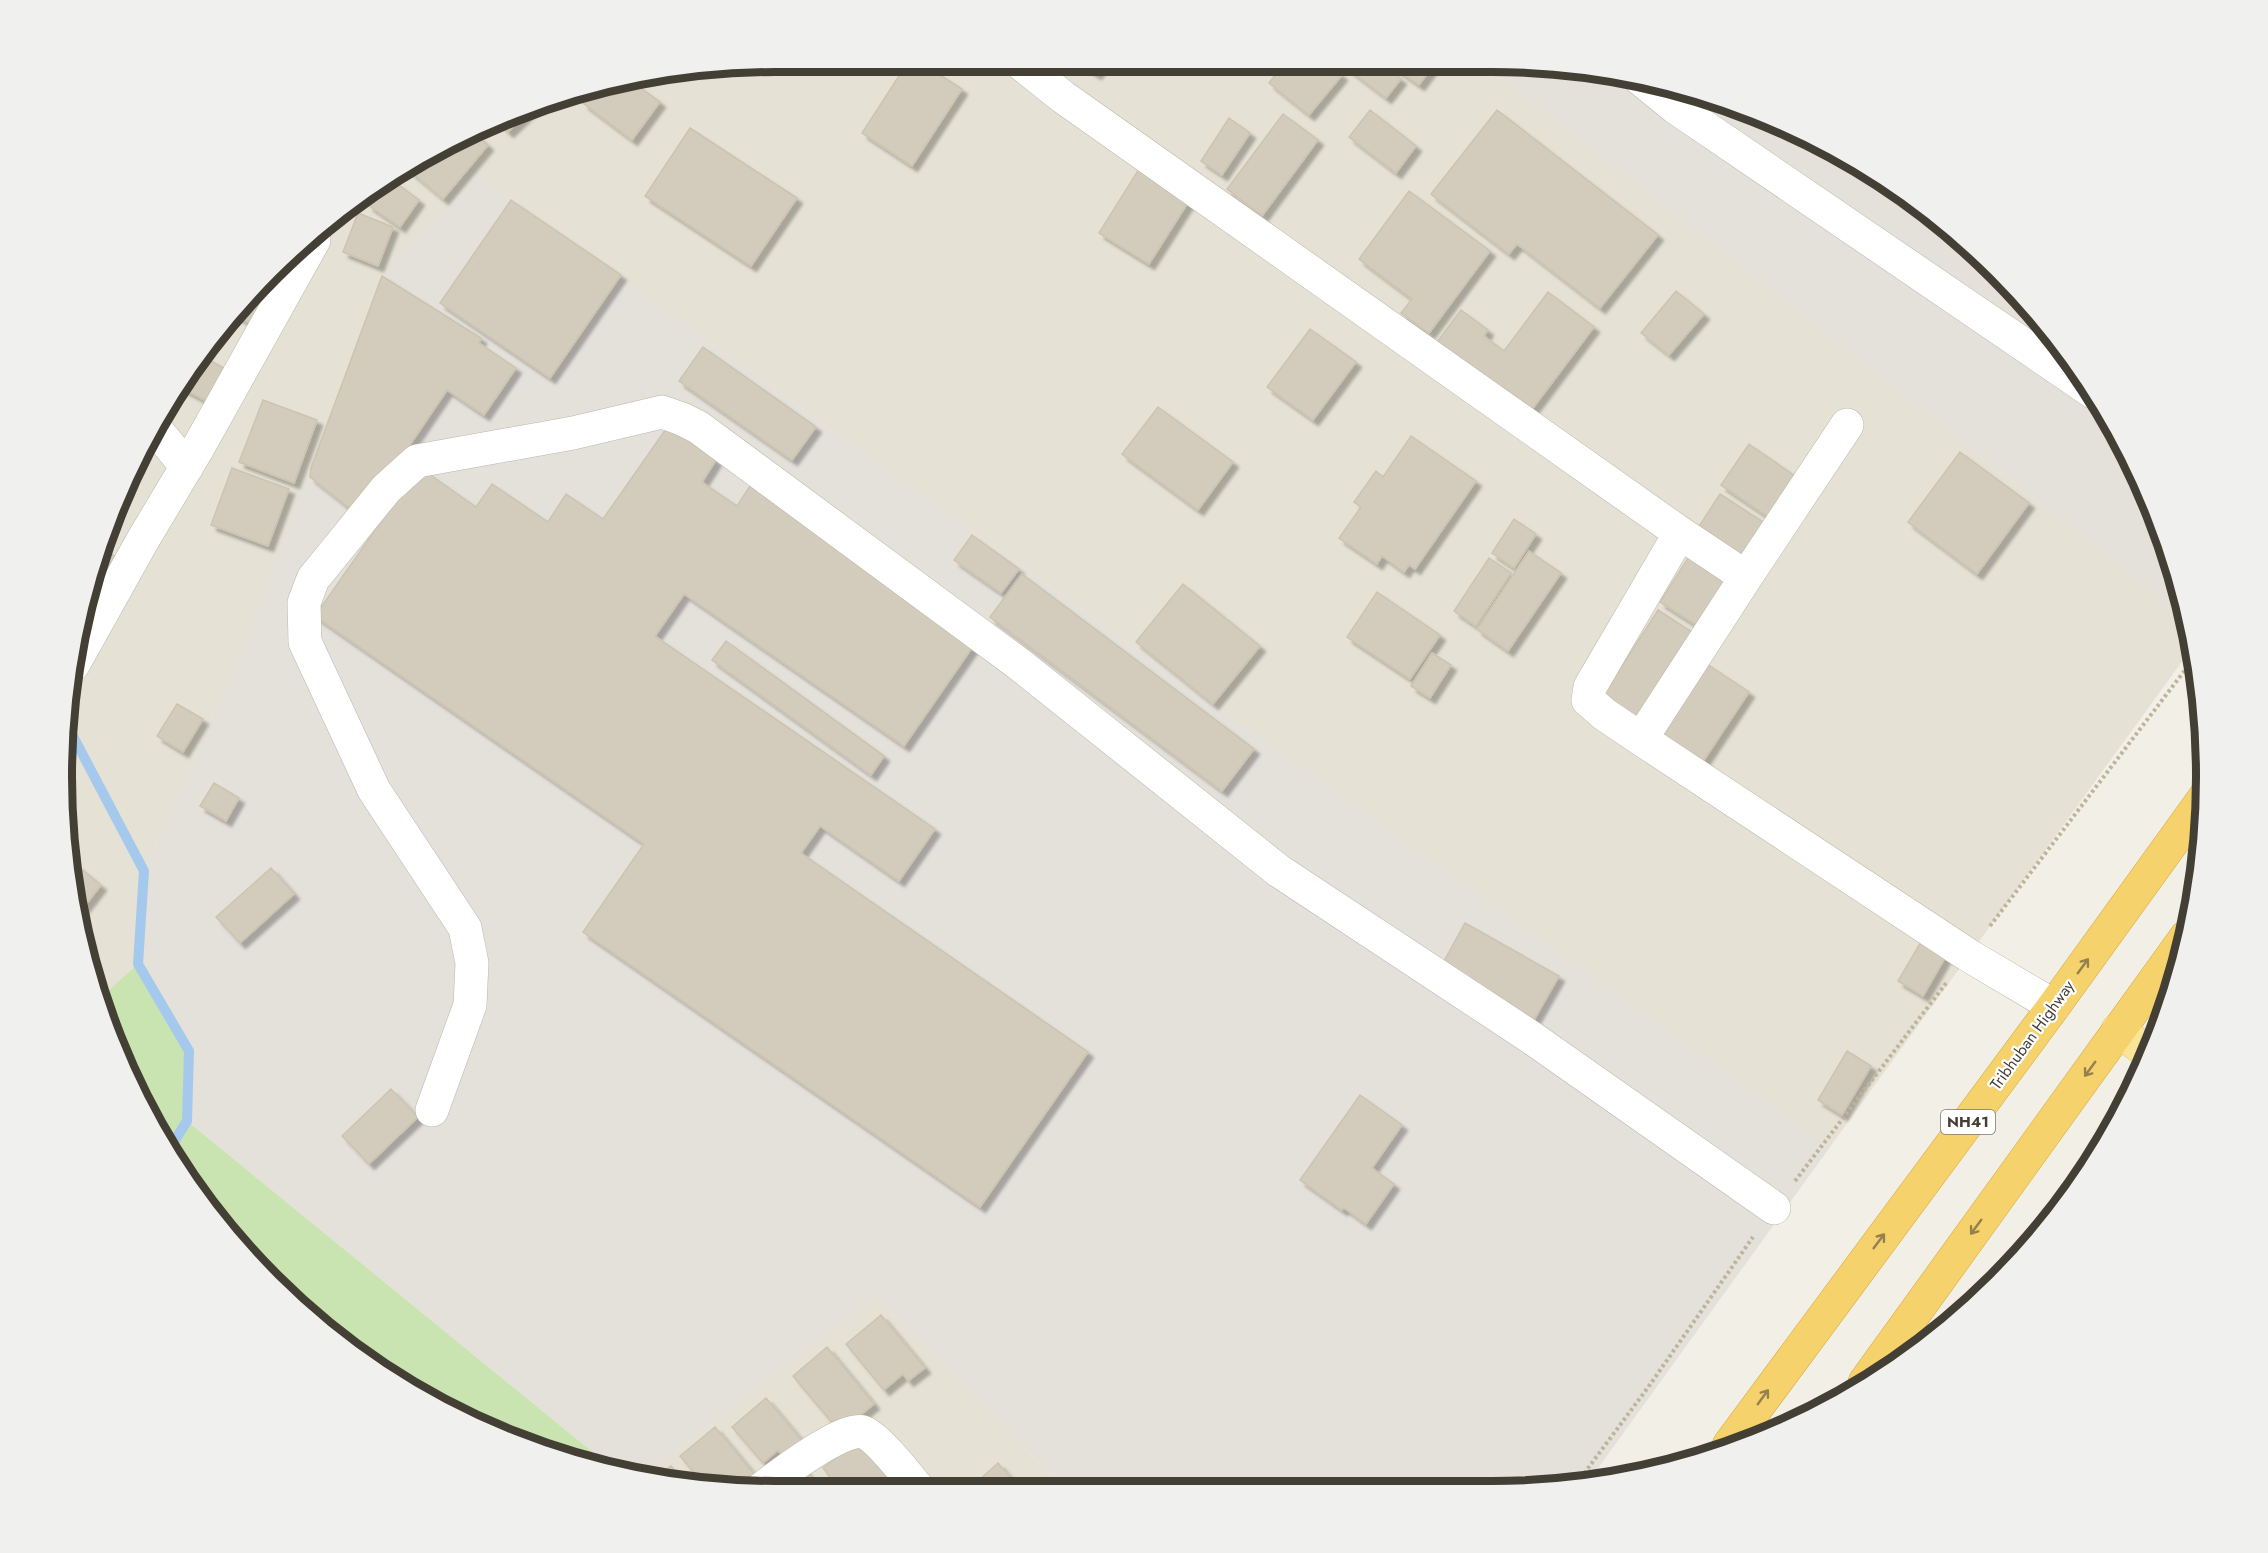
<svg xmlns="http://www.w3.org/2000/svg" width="2268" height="1553" viewBox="0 0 2268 1553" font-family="Jost,sans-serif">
  <defs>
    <filter id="shadow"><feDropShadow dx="5.5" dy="5.5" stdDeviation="1.5" flood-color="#0004"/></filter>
  </defs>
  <rect width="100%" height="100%" fill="#f2efe6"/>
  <path fill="#e5e1d4" d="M777 62H1482L2187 619 2194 645 1830 1147 476 174 243 645 144 871 138 964 102 996 75 916 63 823 68 684 116 503 157 419 239 305 380 182 503 116 591 86Z
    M876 1296 1066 1491 777 1492 642 1478Z"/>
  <path fill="#e4e0da" d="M1482 62 1631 75 1722 100 1849 157 1997 271 2086 380 2152 503 2187 619Z
    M476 174 1830 1147 1588 1482 1491 1492 1066 1491 876 1296 642 1478H637L617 1472 187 1121 189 1051 138 964 144 871 243 645 382 276Z"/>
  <path fill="#c9e4b0" d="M138 964 186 1047 187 1121 617 1472 503 1437 379 1371 271 1282 209 1211 135 1093 102 996Z"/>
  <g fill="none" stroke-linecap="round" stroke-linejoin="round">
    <path stroke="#a5c9ec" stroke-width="10" d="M66 723 144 871 138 964 189 1051 187 1121 170 1148"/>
  </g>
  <path fill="#d3cbbc" stroke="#cdc4af" stroke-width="1.5" filter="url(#shadow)" d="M908 62H920L962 89 912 166 862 133Z
    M1077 62H1105L1096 74Z
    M1286 62H1326L1342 75 1309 115 1269 83Z
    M1352 62H1378L1401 79 1386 98 1347 68Z
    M1396 62H1436L1419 85 1392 66Z
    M631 81 660 102 632 140 583 103 597 85Z
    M536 105 508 132 496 120 503 116Z
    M1370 110 1416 146 1396 173 1349 137Z
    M1497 110 1658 235 1600 308 1517 244 1509 254 1431 194Z
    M1283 114 1318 140 1262 216 1227 189Z
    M1229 118 1250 133 1222 175 1201 161Z
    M690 128 797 198 751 266 645 196Z
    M473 132 488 145 443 199 406 168Z
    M1139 169 1189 201 1149 264 1099 233Z
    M388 177 419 200 400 227 368 205Z
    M1409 191 1490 251 1429 333 1401 313 1412 299 1359 259Z
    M511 200 621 275 550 378 440 303Z
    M358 213 393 227 378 266 343 252Z
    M382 276 481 338 479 343 516 368 484 415 447 390 361 517 310 477 311 468Z
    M260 286 272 293 255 326 233 314 239 305Z
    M1676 291 1704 314 1669 355 1641 333Z
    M1548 292 1594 327 1530 412 1437 342 1461 310 1488 330 1484 336 1504 351Z
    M1310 329 1356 362 1313 420 1267 387Z
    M703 347 816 427 792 460 679 381Z
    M202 356 226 369 208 402 180 387Z
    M263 400 317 420 294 483 239 462Z
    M1158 407 1233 462 1198 510 1122 454Z
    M668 426 716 460 702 482 737 506 750 486 976 642 904 746 684 594 655 636 935 829 899 881 820 826 801 853 1088 1052 980 1207 583 932 644 844 315 616 419 467 476 507 492 484 548 522 566 494 603 519Z
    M1411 436 1476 481 1415 569 1409 565 1404 572 1382 556 1377 564 1339 538 1361 507 1354 502 1376 471 1383 477Z
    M1749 444 1798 478 1770 518 1721 485Z
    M1960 452 2029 503 1977 574 1908 522Z
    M232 468 289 489 268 546 211 525Z
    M1720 494 1763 522 1737 562 1694 534Z
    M1514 519 1536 534 1514 568 1492 553Z
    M972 535 1019 569 1001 593 954 560Z
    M103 550 115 556 98 586 94 584Z
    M1529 551 1561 573 1508 651 1477 629Z
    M1690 555 1734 583 1704 630 1660 602Z
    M1489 558 1511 573 1476 626 1454 611Z
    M1022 574 1254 749 1222 791 990 617Z
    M1183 584 1260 646 1213 704 1136 642Z
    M1377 592 1440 635 1410 679 1347 637Z
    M1658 610 1701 638 1643 728 1600 700Z
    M726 641 884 756 871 775 712 660Z
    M1432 653 1451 665 1430 698 1411 686Z
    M1698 658 1749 692 1700 766 1650 732Z
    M177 704 203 719 183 752 157 736Z
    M214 783 239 798 226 821 200 806Z
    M68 858 101 885 76 917 75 916Z
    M271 868 294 894 240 943 216 917Z
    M1465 923 1559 976 1531 1025 1438 972Z
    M1922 940 1946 956 1923 996 1898 981Z
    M1847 1051 1871 1066 1842 1115 1818 1100Z
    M391 1089 418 1117 369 1164 342 1136Z
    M1360 1095 1402 1125 1372 1168 1394 1184 1366 1224 1344 1208 1342 1210 1300 1180Z
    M881 1315 925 1368 908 1381 903 1374 884 1390 846 1344Z
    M827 1347 874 1404 840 1432 793 1376Z
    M766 1398 805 1444 786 1460 778 1450 763 1463 732 1427Z
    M715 1427 760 1481 750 1489 704 1484 680 1456Z
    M860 1439 900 1491 899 1492H841L823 1468Z
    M998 1463 1023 1492H966Z
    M671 1466 685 1482 654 1479Z
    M802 1466 822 1492H776Z"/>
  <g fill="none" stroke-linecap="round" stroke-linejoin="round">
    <defs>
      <path id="minor" d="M1019 62 1063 97 1680 533 1590 687 1588 700 1604 714 1641 739 1968 955 2054 1006
        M1638 77 1675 107 2093 392
        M154 427 187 467
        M1680 533 1746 577 1847 425
        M73 665 144 538 199 446 314 240
        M1641 739 1746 577
        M432 1110 470 1005 472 963 465 928 374 790 305 642 304 603 313 579 386 489 417 461 573 433 662 412 682 419 698 427 1019 664 1279 871 1532 1038 1774 1208
        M760 1490C777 1477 843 1426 863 1432 877 1436 910 1479 921 1492"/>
      <path id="major" d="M2118 1030 2150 1054"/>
      <path id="highway" d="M1865 1382 2186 937
        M1729 1445 2054 1006 2205 797"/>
    </defs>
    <use href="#minor" stroke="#bdb7a9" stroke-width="34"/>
    <use href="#major" stroke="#ddc269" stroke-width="34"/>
    <use href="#highway" stroke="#d4a83d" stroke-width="34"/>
    <path stroke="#beb49b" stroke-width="4" stroke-dasharray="3 3" stroke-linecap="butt" d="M1990 926 2195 657
      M1795 1181 1947 982
      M1577 1483 1649 1386 1753 1237"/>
    <use href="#minor" stroke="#fff" stroke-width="33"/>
    <use href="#major" stroke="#f9e498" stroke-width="33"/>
    <use href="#highway" stroke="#f6d26d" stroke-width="33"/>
  </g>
  <defs><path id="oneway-shaft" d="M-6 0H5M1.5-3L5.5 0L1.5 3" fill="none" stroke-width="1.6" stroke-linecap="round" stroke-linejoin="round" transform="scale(1.5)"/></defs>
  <g stroke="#94814e">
    <use href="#oneway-shaft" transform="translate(2083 966) rotate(-54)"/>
    <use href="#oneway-shaft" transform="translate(2090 1069) rotate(126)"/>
    <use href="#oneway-shaft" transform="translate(1976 1227) rotate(126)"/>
    <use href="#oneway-shaft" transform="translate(1879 1241) rotate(-53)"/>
    <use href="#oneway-shaft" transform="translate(1763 1397) rotate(-54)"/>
  </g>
  <g text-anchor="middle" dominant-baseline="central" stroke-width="4.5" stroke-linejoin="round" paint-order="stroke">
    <rect fill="#fff" stroke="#7c7972" stroke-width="1.5" x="1941" y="1110" width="54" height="24" rx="4.5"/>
    <g font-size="15" font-weight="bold" fill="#443f35">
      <text x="1968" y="1122">NH41</text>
    </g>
    <g font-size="16" fill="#443f35" stroke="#fff">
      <text transform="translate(2032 1035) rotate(-54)">Tribhuban Highway</text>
    </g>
  </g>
  <path d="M0 0H2268V1553H0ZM776 72H1492A704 704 0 0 1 2196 776V777A704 704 0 0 1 1492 1481H776A704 704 0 0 1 72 777V776A704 704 0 0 1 776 72Z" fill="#f0f0ef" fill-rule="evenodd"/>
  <path fill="none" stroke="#443f35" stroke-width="8" d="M776 72H1492A704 704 0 0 1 2196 776V777A704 704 0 0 1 1492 1481H776A704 704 0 0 1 72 777V776A704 704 0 0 1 776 72Z"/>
</svg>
